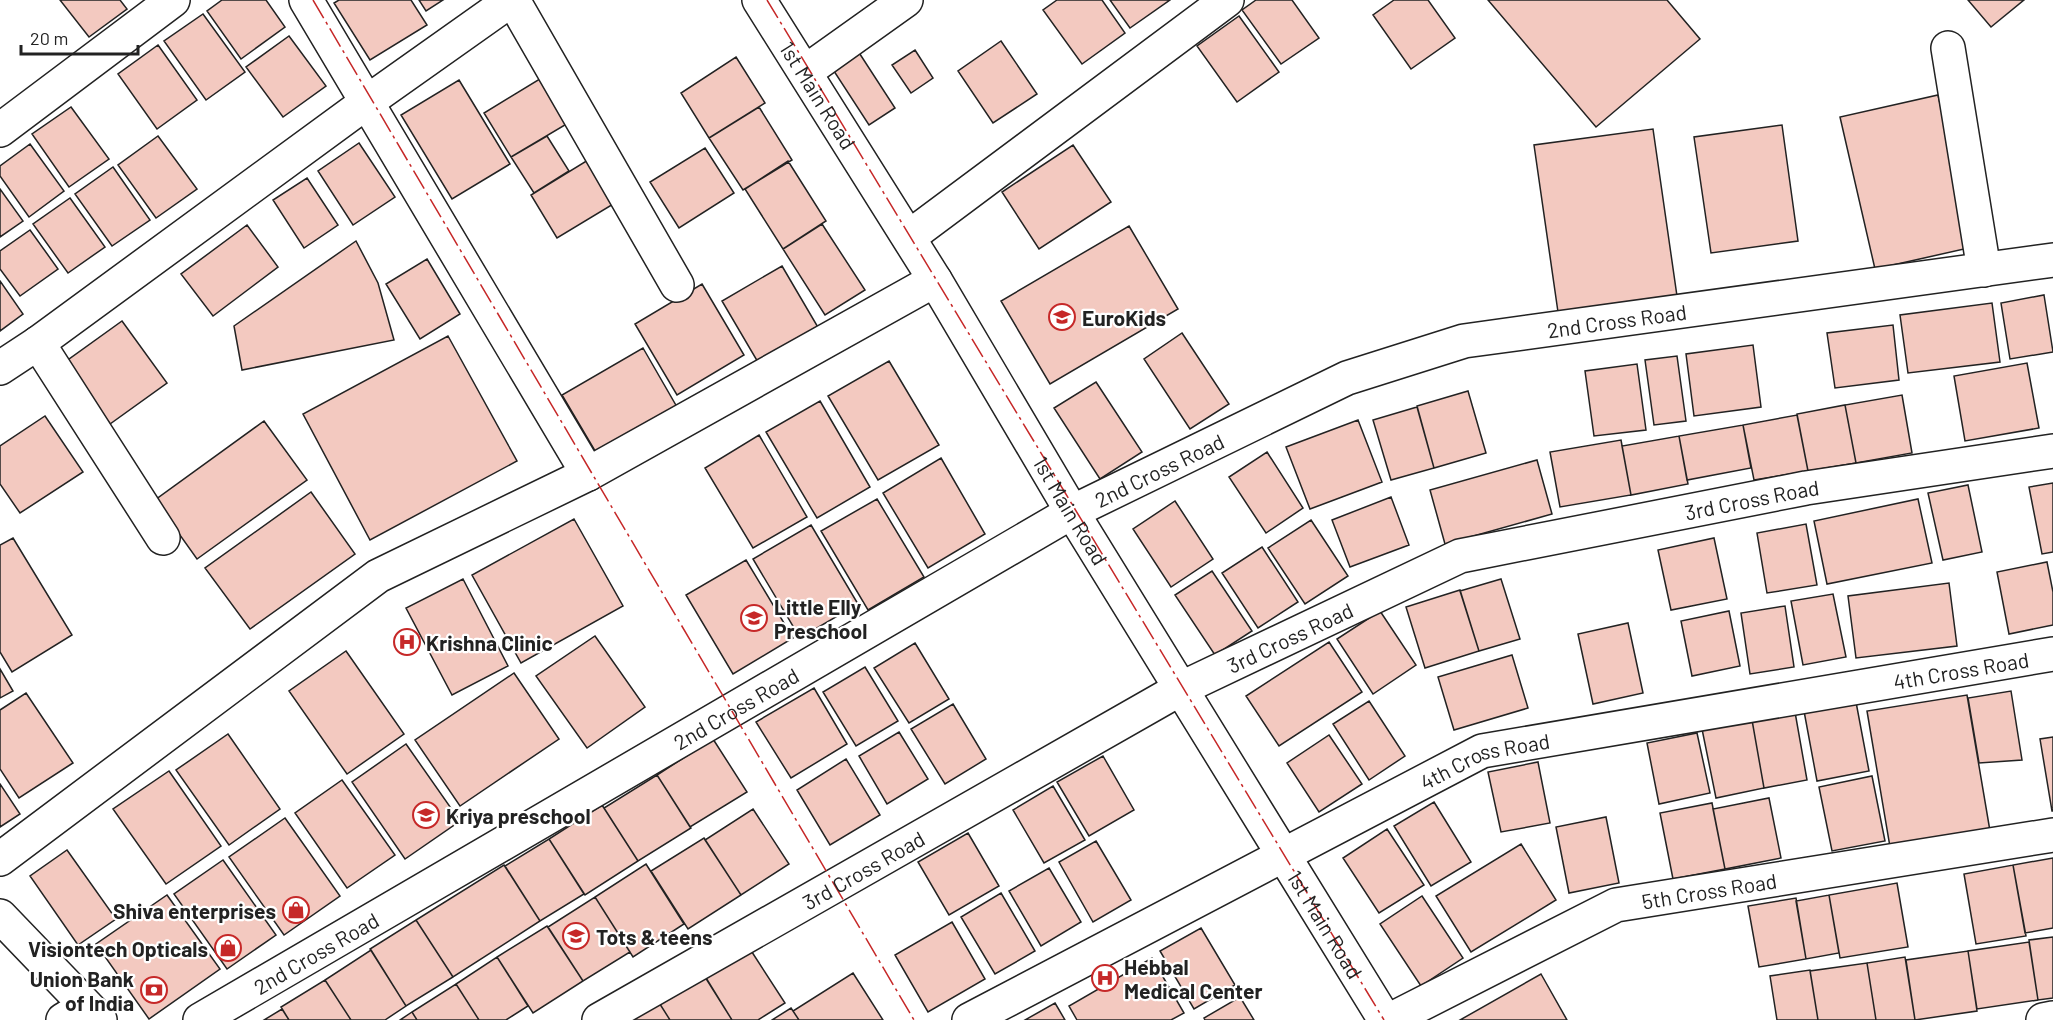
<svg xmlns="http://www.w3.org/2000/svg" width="2053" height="1020" viewBox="0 0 2053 1020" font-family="Barlow,sans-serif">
  <rect width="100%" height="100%" fill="#fff"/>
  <path fill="#f3c9c0" stroke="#222" stroke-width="1.5" d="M60 0H120L127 9 89 37Z
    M222 0H266L285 27 241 59 207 11Z
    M339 0H411L427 25 370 60 334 3Z
    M419 0H443L426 11Z
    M1057 0H1102L1125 33 1082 64 1043 10Z
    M1110 0H1170L1130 28Z
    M1256 0H1292L1319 38 1281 64 1242 10Z
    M1394 0H1428L1455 38 1411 69 1373 15Z
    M1488 0H1667L1700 39 1596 127Z
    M1968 0H2024L1991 27Z
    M203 14 245 72 206 100 164 41Z
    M1239 16 1279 72 1237 102 1197 46Z
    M289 36 326 86 283 117 246 67Z
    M1001 41 1037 94 993 123 958 71Z
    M158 45 197 100 157 129 118 74Z
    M856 48 895 108 869 125 830 65Z
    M915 50 933 78 911 93 892 65Z
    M736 57 765 103 709 138 681 93Z
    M543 77 570 122 511 157 484 113Z
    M459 80 510 164 452 199 401 115Z
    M1938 95 1973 247 1875 269 1840 117Z
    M71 107 109 159 69 187 32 134Z
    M759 107 792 160 743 190 709 138Z
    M1782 125 1798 241 1711 253 1694 137Z
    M1653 129 1678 303 1559 319 1534 145Z
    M158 136 197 189 156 218 118 165Z
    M547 136 569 171 534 193 511 157Z
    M359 143 395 197 353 225 318 171Z
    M30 144 64 191 29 217 0 176V166Z
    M1073 145 1111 202 1039 249 1002 192Z
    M705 148 734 193 679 228 650 182Z
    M588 160 615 203 557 238 531 195Z
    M788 161 826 221 783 249 745 189Z
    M113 167 150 220 112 246 75 194Z
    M307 178 338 225 304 248 273 200Z
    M0 189 23 221 0 237Z
    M70 198 105 247 68 273 33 224Z
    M822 224 865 290 825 315 783 249Z
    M247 225 278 267 213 316 181 274Z
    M1129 226 1178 309 1050 384 1001 301Z
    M30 230 58 269 20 296 0 269V251Z
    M356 241 378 283 394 340 242 370 234 326Z
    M427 259 460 314 420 339 386 284Z
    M782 266 819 329 759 364 722 301Z
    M0 281 23 314 0 331Z
    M702 284 744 355 677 395 635 324Z
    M2044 295 2053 352 2010 359 2001 303Z
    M1992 303 2000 362 1908 373 1900 315Z
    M122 321 167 383 110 424 65 362Z
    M1893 325 1899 380 1835 388 1827 333Z
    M1182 333 1229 404 1190 429 1144 359Z
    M448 336 517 461 370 540 303 414Z
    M1753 345 1761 407 1694 416 1686 354Z
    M643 348 681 414 601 461 562 395Z
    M1677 356 1686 421 1654 425 1645 360Z
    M889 361 939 445 878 480 828 396Z
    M2027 363 2039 428 1965 441 1954 376Z
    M1637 364 1646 430 1594 436 1585 371Z
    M1096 382 1142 452 1100 479 1054 408Z
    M1468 391 1486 453 1434 468 1417 406Z
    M1902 395 1912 453 1856 463 1845 405Z
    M820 401 870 487 817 518 766 432Z
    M1845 405 1856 463 1808 471 1797 414Z
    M1417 407 1434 468 1391 480 1373 420Z
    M1797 415 1808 471 1754 480 1743 425Z
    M45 416 83 472 20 513 0 484V446Z
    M1358 420 1382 482 1310 509 1286 447Z
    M264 421 307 480 197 559 155 500Z
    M1743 425 1751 468 1687 480 1679 436Z
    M759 435 807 517 753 548 705 468Z
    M1679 436 1688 484 1631 495 1622 446Z
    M1621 440 1631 495 1560 507 1550 452Z
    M1267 452 1303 508 1266 533 1229 477Z
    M941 458 985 534 928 568 883 493Z
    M1537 460 1552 514 1445 544 1430 490Z
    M2053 483V552L2042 554 2029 487Z
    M1968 485 1982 552 1943 560 1928 493Z
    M311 492 355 554 250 629 205 568Z
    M1391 497 1409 545 1350 567 1332 520Z
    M877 499 924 577 868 610 821 531Z
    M1918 499 1932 563 1827 584 1814 521Z
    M1175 501 1213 559 1171 587 1133 529Z
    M574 519 623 606 521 663 472 575Z
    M1311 520 1348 576 1305 604 1268 548Z
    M1806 524 1817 585 1767 593 1757 533Z
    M811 525 858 604 800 638 753 559Z
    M13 538 72 635 12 672 0 652V545Z
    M1714 538 1727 599 1671 610 1658 550Z
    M1262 547 1298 602 1258 628 1222 573Z
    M746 560 793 638 733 674 686 595Z
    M2047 562 2053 592V625L2009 634 1997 572Z
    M1212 571 1252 631 1215 655 1175 595Z
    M463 579 508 666 452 695 406 608Z
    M1501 579 1520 639 1479 651 1460 591Z
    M1949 583 1957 646 1856 658 1848 596Z
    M1460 590 1479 651 1425 668 1406 607Z
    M1833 594 1846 657 1803 665 1791 601Z
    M1785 606 1794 667 1750 674 1741 613Z
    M1380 611 1416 665 1373 694 1337 639Z
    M1729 611 1740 666 1692 676 1681 621Z
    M1628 623 1643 693 1593 704 1578 634Z
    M595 636 645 707 587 748 536 676Z
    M1329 642 1362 692 1279 746 1246 696Z
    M915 643 949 699 909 723 874 668Z
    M346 651 404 734 347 774 289 691Z
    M1512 655 1528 708 1454 730 1438 677Z
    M865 667 898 721 856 746 823 692Z
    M0 669 13 691 0 698Z
    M514 673 559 739 460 806 415 740Z
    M814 688 847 744 791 778 756 722Z
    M2011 691 2022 760 1979 763 1968 698Z
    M26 693 73 763 19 798 0 769V710Z
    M1967 695 1990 831 1890 847 1867 711Z
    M1369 701 1405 756 1369 780 1333 724Z
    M1856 702 1869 771 1817 781 1804 711Z
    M953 704 986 759 945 784 911 729Z
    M1795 712 1807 780 1764 788 1752 720Z
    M1752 720 1764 788 1716 798 1702 729Z
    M899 732 928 779 887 804 859 756Z
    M1697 733 1710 793 1659 804 1647 743Z
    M228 734 280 809 229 845 176 770Z
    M1329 735 1362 784 1319 812 1287 763Z
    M2053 737V811H2052L2040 739Z
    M713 739 747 792 690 827 657 775Z
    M406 744 460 821 405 859 352 782Z
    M1103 756 1134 810 1089 836 1057 782Z
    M846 759 880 815 830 845 797 790Z
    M1538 762 1550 823 1501 832 1488 772Z
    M169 771 221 846 166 884 113 809Z
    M657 775 691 828 638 861 604 808Z
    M1872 776 1885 841 1832 851 1819 787Z
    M342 780 395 855 347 888 295 813Z
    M0 784 20 814 0 827Z
    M1053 786 1085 840 1044 863 1013 810Z
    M1769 798 1781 858 1725 869 1713 809Z
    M1434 802 1471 862 1431 886 1394 826Z
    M1712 803 1725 869 1673 879 1660 813Z
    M602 805 638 861 585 895 549 839Z
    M753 809 789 864 741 895 705 840Z
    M1606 817 1619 883 1569 893 1556 827Z
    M285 818 340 896 284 935 229 857Z
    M1387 829 1424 885 1379 913 1343 858Z
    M968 833 999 886 949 915 918 862Z
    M704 838 741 895 688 929 651 871Z
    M549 839 584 894 540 921 505 866Z
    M1096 841 1131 900 1093 922 1059 862Z
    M1521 844 1556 900 1471 952 1436 896Z
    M67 850 116 919 78 945 30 876Z
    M2053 858V928L2025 933 2013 865Z
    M223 860 276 935 227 969 174 894Z
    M646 864 684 924 633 957 595 897Z
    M504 865 540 921 453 977 416 920Z
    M2013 865 2026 936 1976 944 1964 874Z
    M1049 868 1081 922 1041 946 1009 891Z
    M1897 883 1908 947 1840 958 1829 895Z
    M1001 893 1035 951 995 974 961 917Z
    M167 895 220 969 149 1019 96 944Z
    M1829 895 1839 953 1806 959 1796 901Z
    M1422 896 1463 958 1421 986 1380 924Z
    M595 897 630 952 583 981 548 927Z
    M1796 898 1806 959 1759 967 1748 906Z
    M416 920 453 977 406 1006 370 949Z
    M952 922 985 979 928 1012 895 955Z
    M547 926 583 981 533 1013 497 957Z
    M1201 928 1235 985 1194 1009 1160 951Z
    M2053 937V998L2038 1000 2029 940Z
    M2029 942 2038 1000 1977 1009 1968 951Z
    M750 949 785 1003 758 1020H732L705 977Z
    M371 950 406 1006 385 1020H351L325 980Z
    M1968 951 1977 1011 1915 1020 1906 960Z
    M497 957 528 1006 506 1020H479L456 984Z
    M1905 957 1915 1020H1876L1867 963Z
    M1152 958 1184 1013 1171 1020H1077L1069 1006Z
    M1867 963 1876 1020H1818L1810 971Z
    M1810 970 1818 1020H1777L1770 976Z
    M703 973 732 1020H670L658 1001Z
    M853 973 883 1020H799L793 1011Z
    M1541 974 1567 1020H1460Z
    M325 980 351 1020H289L281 1007Z
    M456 984 479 1020H417L412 1012Z
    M1240 997 1254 1020H1205L1204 1018Z
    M658 1001 670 1020H629Z
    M1055 1003 1065 1020H1025Z
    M791 1008 799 1020H772Z
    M282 1009 289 1020H264Z
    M412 1012 417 1020H400Z"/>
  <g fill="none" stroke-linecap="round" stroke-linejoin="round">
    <defs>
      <g id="minor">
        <path d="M306 0 588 474"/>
        <path d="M513 0 677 285"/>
        <path id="s1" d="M759 0 935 280 1072 512 1385 1020"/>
        <path d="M1948 48 1984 270"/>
        <path d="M805 72 906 0"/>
        <path d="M0 130 173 0"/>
        <path d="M909 237 1227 0"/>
        <path d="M38 343 163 538"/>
        <path d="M0 368 38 343 367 102 511 0"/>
        <path d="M0 859 378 576 588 474 935 280"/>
        <path d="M0 916 100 1020"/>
        <path d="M63 1020 86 1006"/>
        <path id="s2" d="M200 1020 1072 512 1347 378 1464 341 2053 260"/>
        <path id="s3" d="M599 1020 1180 689 1460 556 1806 488 2053 451"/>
        <path id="s4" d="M969 1020 1482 751 2053 654"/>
        <path id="s5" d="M1390 1020 1616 905 2053 835"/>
        <path d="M2043 1020 2053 1018"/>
      </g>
    </defs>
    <use href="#minor" stroke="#222" stroke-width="36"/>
    <use href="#minor" stroke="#fff" stroke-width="33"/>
    <path stroke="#c62828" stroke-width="1.5" stroke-dasharray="21 4.5 3 4.5" stroke-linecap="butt" d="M313 0 914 1020
      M767 0 1384 1020"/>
  </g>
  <defs>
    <symbol id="school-ring" viewBox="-11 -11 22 22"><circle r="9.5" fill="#fff" stroke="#c62828" stroke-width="1.5"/><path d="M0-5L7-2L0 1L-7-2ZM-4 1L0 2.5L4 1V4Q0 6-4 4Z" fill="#c62828"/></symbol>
    <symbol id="hospital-ring" viewBox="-11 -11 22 22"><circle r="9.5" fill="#fff" stroke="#c62828" stroke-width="1.5"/><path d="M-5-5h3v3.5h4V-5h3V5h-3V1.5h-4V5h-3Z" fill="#c62828"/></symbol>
    <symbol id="shop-ring" viewBox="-11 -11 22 22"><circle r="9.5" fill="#fff" stroke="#c62828" stroke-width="1.5"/><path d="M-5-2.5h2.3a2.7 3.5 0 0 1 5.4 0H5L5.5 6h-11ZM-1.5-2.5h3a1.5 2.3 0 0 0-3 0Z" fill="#c62828"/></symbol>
    <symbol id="bank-ring" viewBox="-11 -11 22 22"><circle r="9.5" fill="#fff" stroke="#c62828" stroke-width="1.5"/><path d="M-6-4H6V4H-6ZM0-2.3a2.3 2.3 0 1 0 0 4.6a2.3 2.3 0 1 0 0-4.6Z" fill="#c62828"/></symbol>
  </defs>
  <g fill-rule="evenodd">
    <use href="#school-ring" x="1047" y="302" width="30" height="30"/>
    <use href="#school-ring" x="739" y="603" width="30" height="30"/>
    <use href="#hospital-ring" x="392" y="627" width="30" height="30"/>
    <use href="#school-ring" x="411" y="800" width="30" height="30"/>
    <use href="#shop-ring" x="281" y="895" width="30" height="30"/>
    <use href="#school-ring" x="561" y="921" width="30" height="30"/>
    <use href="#shop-ring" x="213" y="933" width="30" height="30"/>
    <use href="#hospital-ring" x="1090" y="963" width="30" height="30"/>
    <use href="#bank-ring" x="139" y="975" width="30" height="30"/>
  </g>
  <g text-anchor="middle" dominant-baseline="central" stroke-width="4.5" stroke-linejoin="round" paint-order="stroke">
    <g font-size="21" fill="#222" stroke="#fff">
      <text stroke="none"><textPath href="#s1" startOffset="112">1st Main Road</textPath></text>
      <text stroke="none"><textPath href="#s2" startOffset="1592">2nd Cross Road</textPath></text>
      <text stroke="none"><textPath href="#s2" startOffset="1106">2nd Cross Road</textPath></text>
      <text stroke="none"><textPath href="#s3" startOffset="1276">3rd Cross Road</textPath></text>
      <text stroke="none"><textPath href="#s1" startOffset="598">1st Main Road</textPath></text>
      <text stroke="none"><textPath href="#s3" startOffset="790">3rd Cross Road</textPath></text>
      <text stroke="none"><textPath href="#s4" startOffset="1065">4th Cross Road</textPath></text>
      <text stroke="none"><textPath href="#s2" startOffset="620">2nd Cross Road</textPath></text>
      <text stroke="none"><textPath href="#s4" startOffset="579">4th Cross Road</textPath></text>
      <text stroke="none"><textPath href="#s3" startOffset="304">3rd Cross Road</textPath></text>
      <text stroke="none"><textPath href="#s5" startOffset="348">5th Cross Road</textPath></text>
      <text stroke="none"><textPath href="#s1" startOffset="1084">1st Main Road</textPath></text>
      <text stroke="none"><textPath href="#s2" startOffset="134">2nd Cross Road</textPath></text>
    </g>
    <g font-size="21" font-weight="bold" fill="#222" stroke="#fff" text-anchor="start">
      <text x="1082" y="317">EuroKids</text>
      <text x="774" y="606">Little Elly<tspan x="774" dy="24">Preschool</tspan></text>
      <text x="426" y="642">Krishna Clinic</text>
      <text x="446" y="815">Kriya preschool</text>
      <text x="276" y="910" text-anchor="end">Shiva enterprises</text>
      <text x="596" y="936">Tots &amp; teens</text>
      <text x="208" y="948" text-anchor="end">Visiontech Opticals</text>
      <text x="1124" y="966">Hebbal<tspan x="1124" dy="24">Medical Center</tspan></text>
      <text x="134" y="978" text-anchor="end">Union Bank<tspan x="134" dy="24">of India</tspan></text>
    </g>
  </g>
  <path d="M21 45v9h117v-9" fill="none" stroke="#222222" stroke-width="3"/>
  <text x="30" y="45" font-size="18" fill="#222222" stroke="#ffffff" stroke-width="4.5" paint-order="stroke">20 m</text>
</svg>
